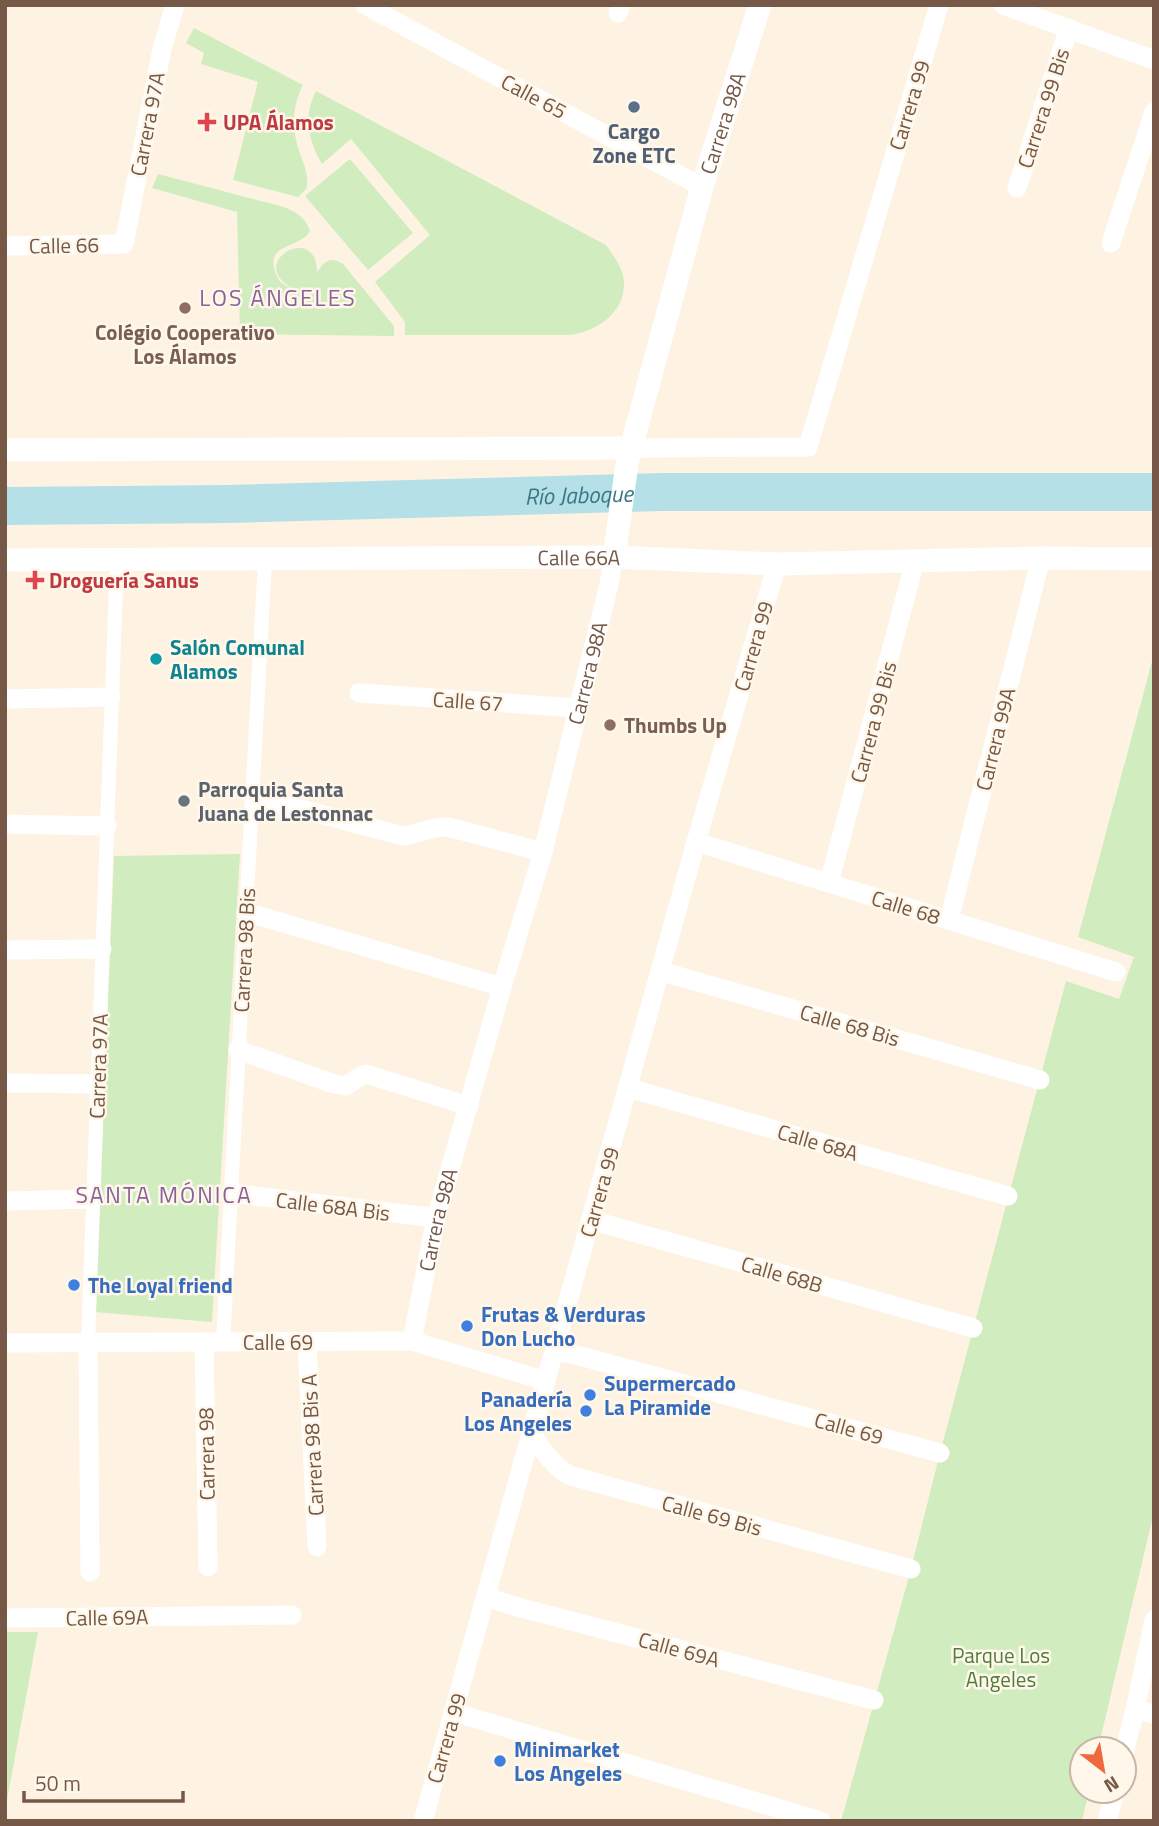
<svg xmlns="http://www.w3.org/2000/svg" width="1159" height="1826" viewBox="0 0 1159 1826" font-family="'Titillium Web',sans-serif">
  <rect width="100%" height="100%" fill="#fef3e2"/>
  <path fill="#d1ecbf" d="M194 28 303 85C294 102 292 121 296 140 300 158 309 169 307 188L298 197 233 180 258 82 201 64 204 53 186 43Z
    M316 91 606 245C613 255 620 264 623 275 630 309 599 332 569 335H405V322L375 282 430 235 351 139 322 164C308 140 303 117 316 91Z
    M350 159 413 233 368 270 305 196Z
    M158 174 284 207C296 212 305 217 310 231 300 249 263 243 276 274 279 282 284 286 292 288 245 262 318 221 317 273 322 262 331 255 343 264L394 326V336L240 334 237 212 152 188Z
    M1154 654V1512L1098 1749H1082V1791H1089L1082 1821H841L911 1569 940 1453 1066 981 1119 999 1134 957 1078 937Z
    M240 854 212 1322 95 1312 114 856Z
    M5 1632H38L5 1811Z"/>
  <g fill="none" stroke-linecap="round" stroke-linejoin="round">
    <path stroke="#b5e0e8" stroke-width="38" id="s1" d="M5 506 228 504 661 492H1154"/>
    <path stroke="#fff" stroke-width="14" d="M88 1342 117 559
      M223 1342 265 559"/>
    <g stroke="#fff" stroke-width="19">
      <path d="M365 5 702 187"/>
      <path d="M1003 5 1154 60"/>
      <path d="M618 13 621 5"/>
      <path d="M1017 188 1069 28"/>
      <path d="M1111 243 1154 112"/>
      <path d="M5 246 124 244 162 49 175 5"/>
      <path d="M631 448 808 447 939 5"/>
      <path d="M359 693 578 708"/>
      <path d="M5 699 111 697"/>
      <path d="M252 796 403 836C418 834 432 826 448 827L543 852"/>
      <path d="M5 824 107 826"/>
      <path d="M696 842 1116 972"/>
      <path d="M829 883 915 561"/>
      <path d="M246 912 502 987"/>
      <path d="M949 920 1041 558"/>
      <path d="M5 950 102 949"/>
      <path d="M660 971 1040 1080"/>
      <path d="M238 1050 334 1084 346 1086 359 1077 366 1074 469 1106"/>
      <path d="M5 1083 97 1084"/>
      <path d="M628 1088 1008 1196"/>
      <path d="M231 1193 436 1218"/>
      <path d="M5 1201 93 1199"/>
      <path d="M591 1220 973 1328"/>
      <path id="s2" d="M412 1341 436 1218 502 987 543 852 609 584 614 557"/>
      <path d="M88 1342 90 1572"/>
      <path d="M204 1342 208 1567"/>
      <path d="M307 1342 317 1547"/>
      <path d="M5 1343 412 1341 546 1381"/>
      <path d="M554 1351 580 1356 940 1453"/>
      <path d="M531 1432C542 1450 551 1463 568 1475L911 1569"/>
      <path d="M486 1597 514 1606 874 1700"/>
      <path d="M5 1618 292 1615"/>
      <path d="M1135 1710 1154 1620"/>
      <path d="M453 1712 821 1821"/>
      <path d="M1124 1753 1135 1710 1154 1714"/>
      <path d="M423 1821 696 842 777 564"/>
      <path d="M1107 1821 1115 1791"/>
    </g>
    <g stroke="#fff" stroke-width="23">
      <path d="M5 450 631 448"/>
      <path id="s3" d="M614 557 627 464 631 448 702 187 760 5"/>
      <path id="s4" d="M5 560 614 557 777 564 1041 558 1154 559"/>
    </g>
  </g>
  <circle fill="#5c6f8a" stroke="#fff7e9" stroke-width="2.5" cx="634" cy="107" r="7"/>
  <g fill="#e0444e" stroke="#fff7e9" stroke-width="2.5">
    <path d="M203.5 111.5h7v7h7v7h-7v7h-7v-7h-7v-7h7z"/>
    <path d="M31.5 569.5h7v7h7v7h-7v7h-7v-7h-7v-7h7z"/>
  </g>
  <g fill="#8d6e63" stroke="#fff7e9" stroke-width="2.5">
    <circle cx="185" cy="308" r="7"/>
    <circle cx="610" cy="725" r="7"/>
  </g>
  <circle fill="#0f9aa8" stroke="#fff7e9" stroke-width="2.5" cx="156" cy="659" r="7"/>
  <circle fill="#6b7280" stroke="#fff7e9" stroke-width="2.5" cx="184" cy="801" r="7"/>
  <g fill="#3f7fe0" stroke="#fff7e9" stroke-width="2.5">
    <circle cx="74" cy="1285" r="7"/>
    <circle cx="467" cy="1326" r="7"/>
    <circle cx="590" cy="1395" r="7"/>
    <circle cx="586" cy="1411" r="7"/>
    <circle cx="500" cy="1761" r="7"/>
  </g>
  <g text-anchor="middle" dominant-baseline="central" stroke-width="5" stroke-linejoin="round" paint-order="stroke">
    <g font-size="21" fill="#765847" stroke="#fff7e9">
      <text transform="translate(534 96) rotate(28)">Calle 65</text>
      <text transform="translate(909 105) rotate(-73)">Carrera 99</text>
      <text transform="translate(1043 108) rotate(-72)">Carrera 99 Bis</text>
      <text stroke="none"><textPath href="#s3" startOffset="448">Carrera 98A</textPath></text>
      <text transform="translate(147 124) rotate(-79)">Carrera 97A</text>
      <text transform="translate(64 245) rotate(-1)">Calle 66</text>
      <text stroke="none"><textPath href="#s4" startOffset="574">Calle 66A</textPath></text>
      <text transform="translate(753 646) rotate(-74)">Carrera 99</text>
      <text stroke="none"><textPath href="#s2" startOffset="691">Carrera 98A</textPath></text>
      <text transform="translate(468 701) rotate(4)">Calle 67</text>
      <text transform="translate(873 722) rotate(-75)">Carrera 99 Bis</text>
      <text transform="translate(995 739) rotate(-76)">Carrera 99A</text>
      <text transform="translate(906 907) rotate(17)">Calle 68</text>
      <text transform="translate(244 950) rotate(-87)">Carrera 98 Bis</text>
      <text transform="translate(850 1025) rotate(16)">Calle 68 Bis</text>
      <text transform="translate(98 1066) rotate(-88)">Carrera 97A</text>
      <text transform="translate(818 1142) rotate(16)">Calle 68A</text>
      <text transform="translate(599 1192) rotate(-74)">Carrera 99</text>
      <text transform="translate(333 1206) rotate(7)">Calle 68A Bis</text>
      <text stroke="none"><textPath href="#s2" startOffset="124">Carrera 98A</textPath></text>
      <text transform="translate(782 1274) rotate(16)">Calle 68B</text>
      <text x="278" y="1342">Calle 69</text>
      <text transform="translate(849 1428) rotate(15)">Calle 69</text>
      <text transform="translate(312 1445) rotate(-93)">Carrera 98 Bis A</text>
      <text transform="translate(206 1454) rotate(-91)">Carrera 98</text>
      <text transform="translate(712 1515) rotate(15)">Calle 69 Bis</text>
      <text transform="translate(107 1617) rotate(-1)">Calle 69A</text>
      <text transform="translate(679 1649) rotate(15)">Calle 69A</text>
      <text transform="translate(446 1738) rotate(-74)">Carrera 99</text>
    </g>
    <g font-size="21" font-weight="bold" fill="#be3a42" stroke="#fff7e9" text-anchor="start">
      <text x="223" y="122">UPA Álamos</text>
      <text x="49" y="580">Droguería Sanus</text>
    </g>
    <g font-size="21" font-weight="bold" fill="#4e5e75" stroke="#fff7e9">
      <text x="634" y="131">Cargo<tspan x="634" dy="24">Zone ETC</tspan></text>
    </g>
    <g font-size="21" font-weight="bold" fill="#785e54" stroke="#fff7e9">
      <text x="185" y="332">Colégio Cooperativo<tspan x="185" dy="24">Los Álamos</tspan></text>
      <text x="624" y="725" text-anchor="start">Thumbs Up</text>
    </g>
    <g font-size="21" font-weight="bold" fill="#0d838f" stroke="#fff7e9" text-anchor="start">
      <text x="170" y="647">Salón Comunal<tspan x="170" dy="24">Alamos</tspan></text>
    </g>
    <g font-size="21" font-weight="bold" fill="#5b616d" stroke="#fff7e9" text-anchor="start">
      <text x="198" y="789">Parroquia Santa<tspan x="198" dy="24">Juana de Lestonnac</tspan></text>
    </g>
    <g font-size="21" font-weight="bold" fill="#366cbe" stroke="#fff7e9" text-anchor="start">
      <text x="88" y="1285">The Loyal friend</text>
      <text x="481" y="1314">Frutas &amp; Verduras<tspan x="481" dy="24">Don Lucho</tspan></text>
      <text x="604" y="1383">Supermercado<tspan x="604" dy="24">La Piramide</tspan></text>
      <text x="572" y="1399" text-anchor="end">Panadería<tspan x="572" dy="24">Los Angeles</tspan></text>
      <text x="514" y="1749">Minimarket<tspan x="514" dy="24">Los Angeles</tspan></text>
    </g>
    <g font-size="21" fill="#507d3e" stroke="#fff7e9">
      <text x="1001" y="1655">Parque Los<tspan x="1001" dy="24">Angeles</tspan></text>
    </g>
    <g font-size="23" letter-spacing="2" fill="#88629a" stroke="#fff7e9">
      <text x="278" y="297">LOS ÁNGELES</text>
      <text x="164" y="1194">SANTA MÓNICA</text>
    </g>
    <g font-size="23" font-style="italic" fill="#3c7784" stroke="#fff7e9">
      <text stroke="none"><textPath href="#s1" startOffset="574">Río Jaboque</textPath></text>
    </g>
  </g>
  <rect width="1159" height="1826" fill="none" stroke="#765847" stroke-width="14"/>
  <g transform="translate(1103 1770) rotate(149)"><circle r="33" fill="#fff7e9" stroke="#c8b7a8" stroke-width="2"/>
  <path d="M0-5L12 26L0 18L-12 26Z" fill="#ef683f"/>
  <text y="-10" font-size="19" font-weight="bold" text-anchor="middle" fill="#765847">N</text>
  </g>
  <path d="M24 1791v10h159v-10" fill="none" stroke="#765847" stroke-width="3.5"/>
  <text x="35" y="1791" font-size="21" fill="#765847" stroke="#fff7e9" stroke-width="5" paint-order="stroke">50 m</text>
</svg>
